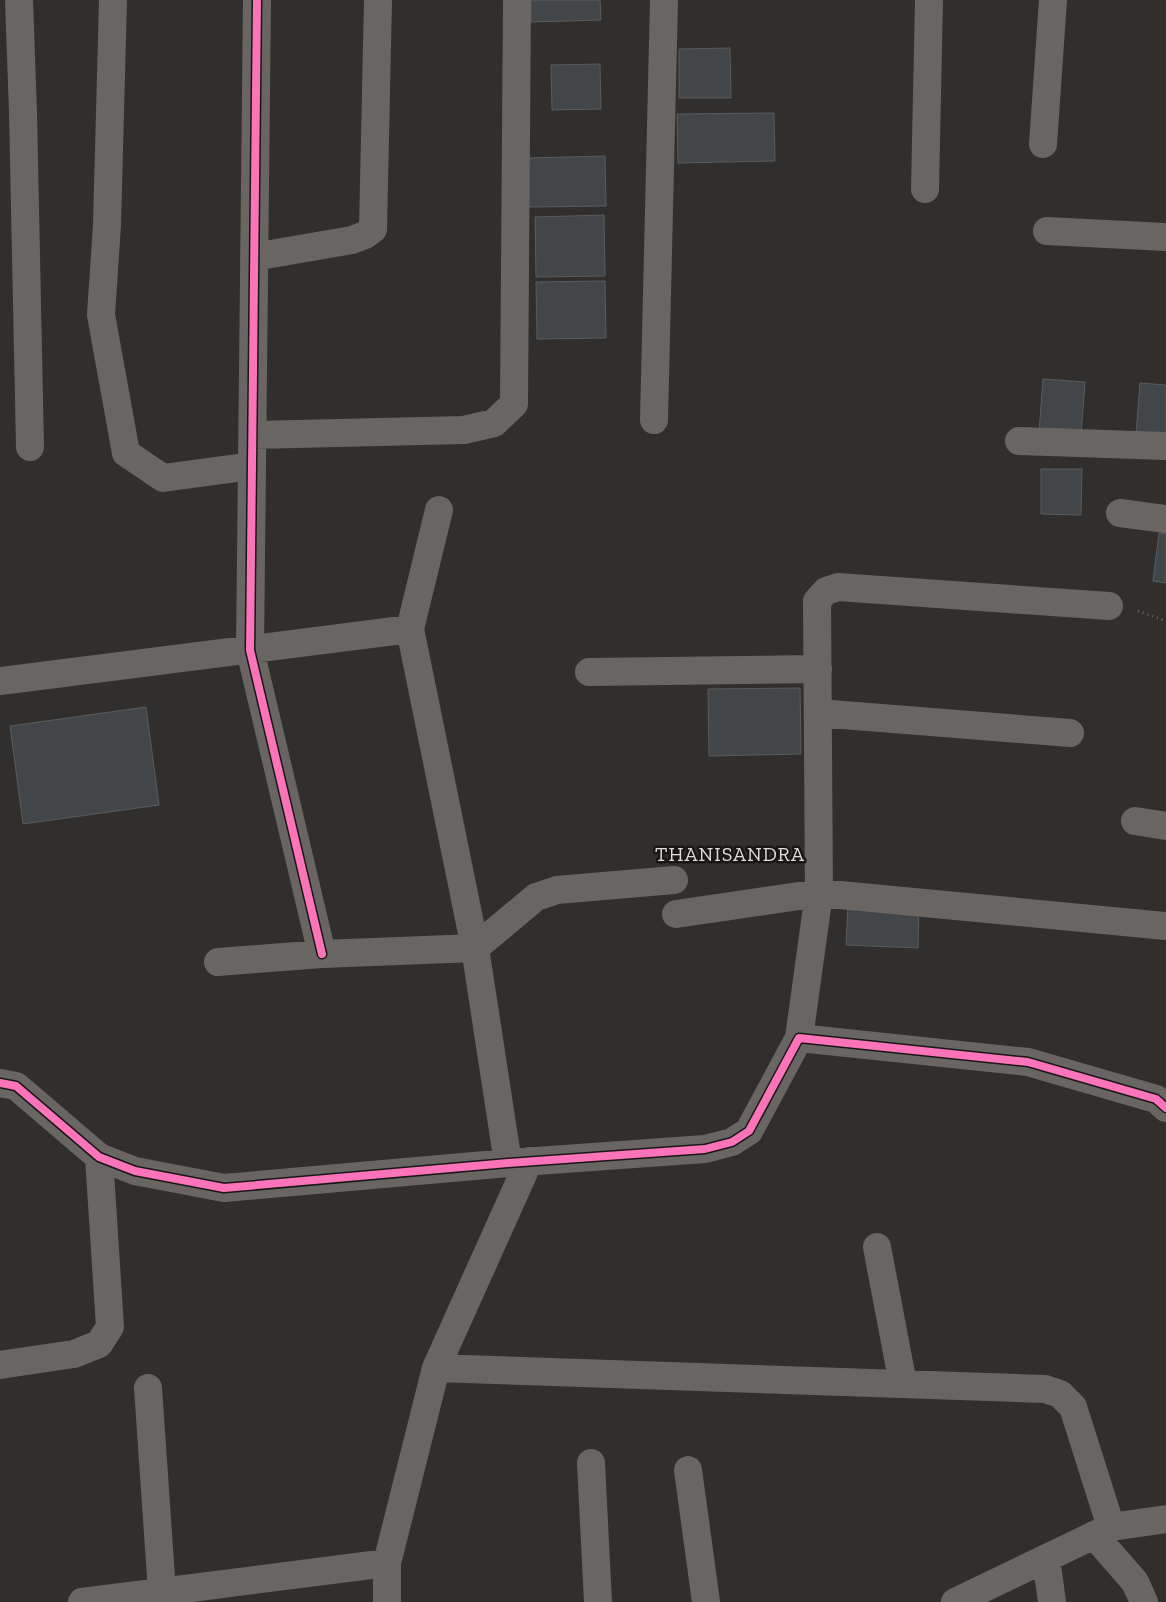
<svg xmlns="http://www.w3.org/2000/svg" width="1166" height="1602" viewBox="0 0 1166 1602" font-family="'Zilla Slab',serif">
  <rect width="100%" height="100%" fill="#312f2d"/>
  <path fill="#424649" stroke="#5b5b5b" d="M531 0H600L601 20 531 22Z
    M730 48 731 98H679V49Z
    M600 64 601 109 552 110 551 65Z
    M774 113 775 161 678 163 677 114Z
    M605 156 606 206 529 207 528 158Z
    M604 215 605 276 536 277 535 217Z
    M605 281 606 338 537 339 536 282Z
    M1043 379 1085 382 1081 435 1039 432Z
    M1140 383 1166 385V436L1136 434Z
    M1041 469H1082L1081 515 1041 514Z
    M1159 533 1166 534V583L1153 581Z
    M800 688 801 754 709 756 708 689Z
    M146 707 159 805 23 824 10 726Z
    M848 904 919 906 918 948 846 945Z"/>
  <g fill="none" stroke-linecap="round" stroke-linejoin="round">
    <path stroke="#686664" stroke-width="3" stroke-dasharray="1 4" stroke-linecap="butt" d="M1138 611 1166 621"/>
    <path stroke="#696563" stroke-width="28" d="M19 0 23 112 30 447
      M113 0 107 225 101 315 126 453 163 478 252 466
      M257 0 250 650 322 954
      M1043 144 1053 0
      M925 189 929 0
      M1047 231 1166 237
      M254 257 352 240 365 235 373 229 378 0
      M654 420 664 0
      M253 435 464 430 494 423 514 404 517 0
      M1019 441 1166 446
      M1120 513 1166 519
      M410 629 439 510
      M589 672 818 669
      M0 681 410 629 475 948 536 897 557 890 674 880
      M818 713 1070 733
      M1135 821 1166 826
      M676 914 819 893 1166 926
      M218 962 322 954 475 948 508 1163
      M799 1038 819 893 817 601 826 591 838 587 1109 606
      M0 1083 16 1086 99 1157 135 1171 224 1188 508 1163 705 1149 732 1142 749 1131 799 1038 1028 1062 1156 1099 1166 1108
      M877 1247 903 1384
      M0 1365 74 1354 99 1344 110 1327 99 1157
      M436 1368 1045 1389 1060 1394 1073 1407 1111 1527
      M148 1388 162 1592
      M591 1463 598 1602
      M688 1470 706 1602
      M1094 1535 1135 1582 1144 1602
      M1046 1558 1052 1602
      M387 1563 436 1368 529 1161
      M82 1602 387 1563V1602
      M955 1602 1111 1527 1166 1519"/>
    <defs>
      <path id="cycleway" d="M257 0 250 650 322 954
        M0 1083 16 1086 99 1157 135 1171 224 1188 508 1163 705 1149 732 1142 749 1131 799 1038 1028 1062 1156 1099 1166 1108"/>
    </defs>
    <use href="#cycleway" stroke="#191716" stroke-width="11"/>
    <use href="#cycleway" stroke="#fb73b8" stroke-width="8"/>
  </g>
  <g text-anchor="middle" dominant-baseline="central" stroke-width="5" stroke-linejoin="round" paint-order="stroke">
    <g font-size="20" letter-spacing="1" fill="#dfdddc" stroke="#191716">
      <text x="730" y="854">THANISANDRA</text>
    </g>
  </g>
</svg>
